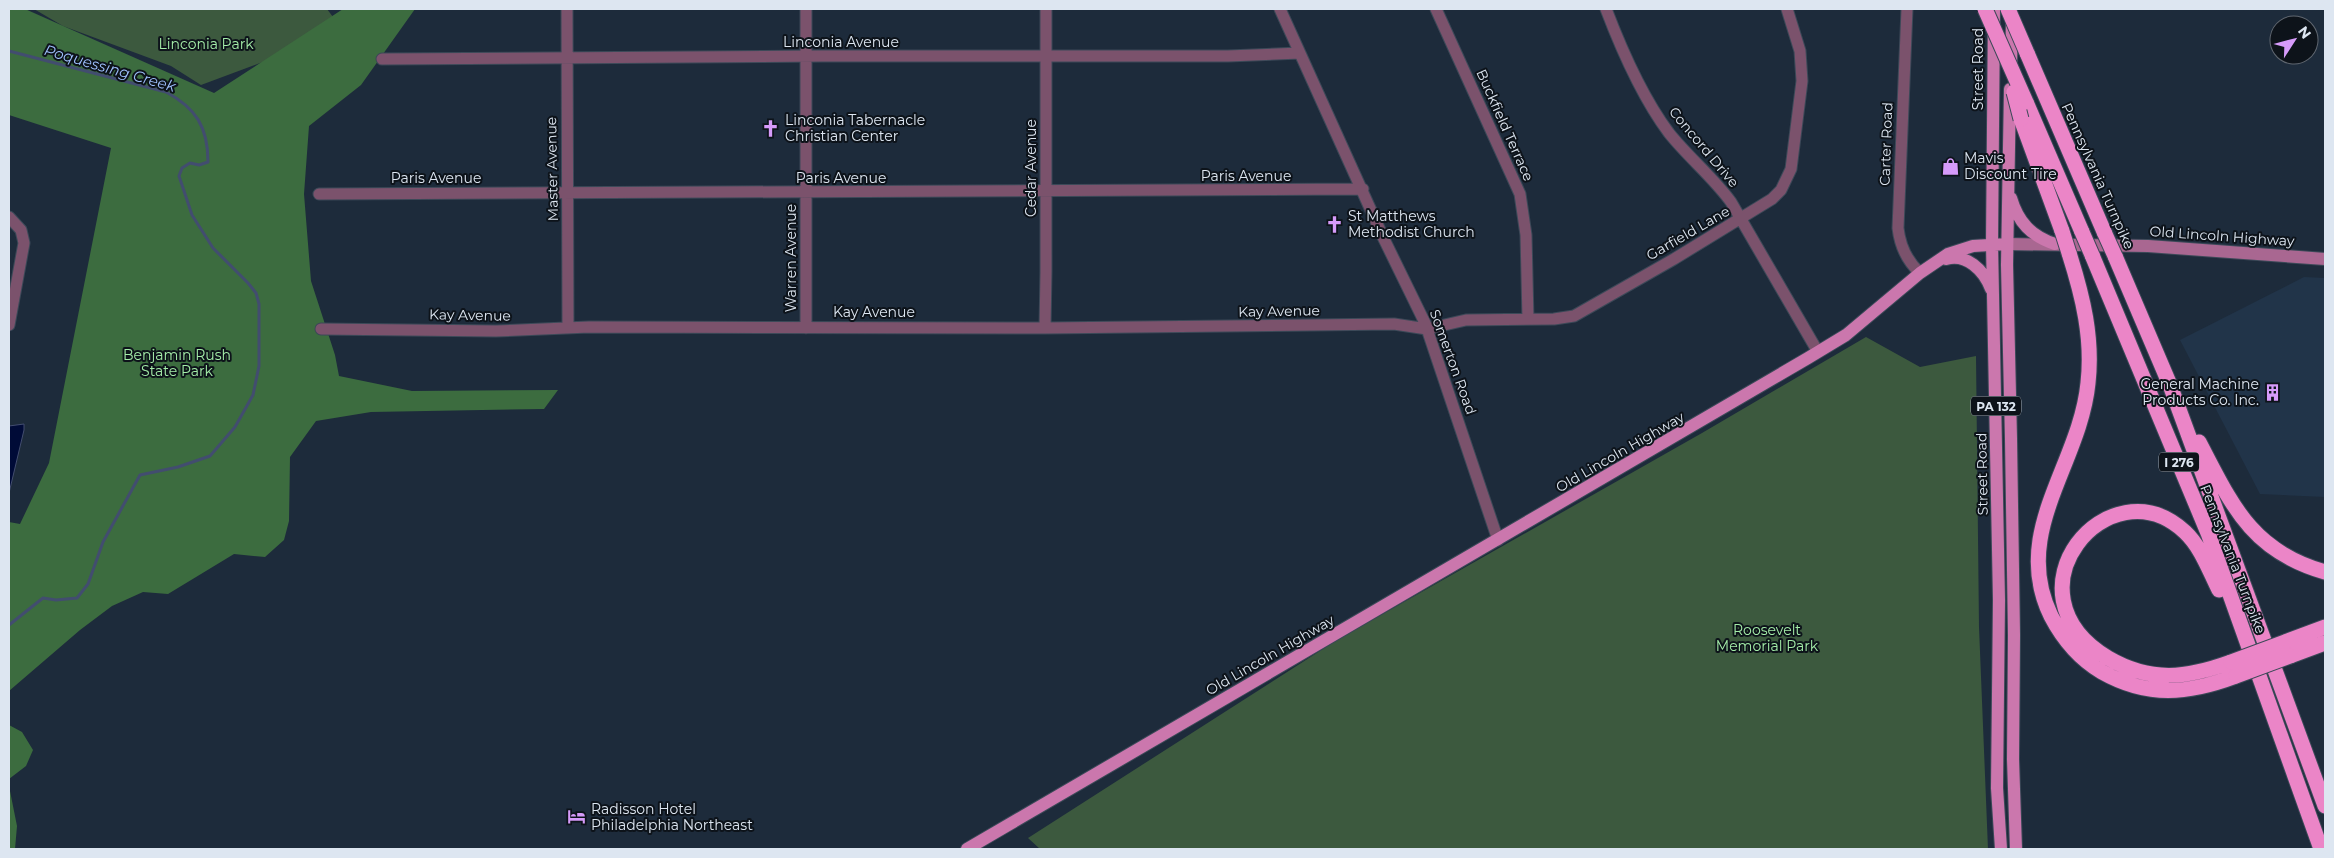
<svg xmlns="http://www.w3.org/2000/svg" width="2334" height="858" viewBox="0 0 2334 858" font-family="Montserrat,sans-serif">
  <rect width="100%" height="100%" fill="#1d2b3b"/>
  <path fill="#213449" d="M2304 277 2325 278V497L2260 494 2180 340Z"/>
  <path fill="#3c593e" d="M34 9H327L336 21 263 62 201 85 171 66 63 26Z
    M1866 337 1920 367 1976 356 1979 627 1988 849H1040L1028 838 1337 640 1702 433Z"/>
  <path fill="#3c6c3f" d="M9 9H25L214 93 343 9H415L361 85 309 126 304 194 311 281 335 355 339 376 412 391 558 390 544 409 371 412 316 421 290 457 289 521 284 540 265 557 234 554 168 594 143 592 112 606 80 630 9 691V522L20 524 49 463 111 148 9 115Z
    M9 725 22 732 33 750 26 766 9 779Z
    M9 786 17 826 15 849H9Z"/>
  <path fill="#000b37" stroke="#424d6f" d="M24 424V430L9 493V426Z"/>
  <g fill="none" stroke-linecap="round" stroke-linejoin="round">
    <path stroke="#424d6f" stroke-width="3" d="M9 51 166 92C196 108 208 127 208 162L199 165 190 163 182 168 179 176 192 215 213 248 248 283 256 293 259 304V366L253 395 235 427 210 456 178 467 140 475 103 542 88 584 77 598 56 600 43 598 9 625"/>
    <defs>
      <path id="street" d="M567 9 568 328
        M806 9V328
        M1280 9 1383 237 1425 323 1498 540
        M1436 9 1520 194 1526 235 1528 319
        M1606 9C1622 51 1642 97 1669 133 1688 157 1713 177 1731 202L1818 352
        M1907 9 1898 228C1900 246 1906 260 1920 273
        M382 59 822 56H1228L1300 53
        M319 194 1363 189
        M9 217 21 230 24 243 9 325
        M1045 328 1046 272V9
        M321 329 496 331 589 327 1045 328 1394 324 1427 329 1466 320 1554 319 1574 316 1674 259 1772 199 1781 190 1791 169 1802 81 1800 51 1787 9"/>
      <path id="secondary" d="M2007 244 2148 246 2325 259"/>
      <path id="primary" d="M1994 9 1992 244 1999 600 1997 788 2001 849
        M2011 67 2012 19
        M2010 89 2007 265 2011 439 2014 635 2013 759 2016 849
        M2011 198C2018 222 2031 236 2055 244
        M1946 259C1966 253 1984 270 1991 289
        M967 849 1808 358 1846 335 1920 273 1948 254 1973 246 2007 244"/>
      <path id="highway" d="M2027 53 2105 234
        M2026 102 2082 232
        M2021 119 2062 231
        M2069 253C2083 297 2093 338 2088 383 2080 465 2010 532 2051 616 2063 639 2080 659 2102 672 2148 698 2188 694 2236 676
        M2092 255 2208 533 2321 849
        M2115 256 2170 385 2325 806
        M2199 442C2232 505 2251 551 2325 572
        M2219 590C2209 570 2201 547 2185 532 2109 461 1999 593 2108 658 2151 683 2187 678 2231 662
        M2285 642 2325 627
        M2290 656 2325 643"/>
    </defs>
    <use href="#street" stroke="#3c4958" stroke-width="13"/>
    <use href="#secondary" stroke="#3c4958" stroke-width="14"/>
    <use href="#primary" stroke="#3c4958" stroke-width="14"/>
    <use href="#highway" stroke="#3c4958" stroke-width="17"/>
    <use href="#street" stroke="#7b526c" stroke-width="11"/>
    <use href="#secondary" stroke="#a96791" stroke-width="12"/>
    <use href="#primary" stroke="#cb77ad" stroke-width="12"/>
    <use href="#highway" stroke="#eb85c7" stroke-width="15"/>
    <defs>
      <path id="highway-bridge" d="M1985 9 2026 102
        M2008 9 2027 53
        M2014 92 2021 119
        M2062 231 2069 253
        M2082 232 2092 255
        M2105 234 2115 256
        M2231 662 2285 642
        M2236 676 2290 656"/>
    </defs>
    <use href="#highway-bridge" stroke="#3c4958" stroke-width="17" stroke-linecap="butt"/>
    <use href="#highway-bridge" stroke="#eb85c7" stroke-width="15"/>
  </g>
  <defs>
    <symbol id="church-bare" viewBox="-9 -9 18 18"><path d="M-1.2-6h2.4v3.5h3.3v2.4h-3.3V6h-2.4V-.1h-3.3v-2.4h3.3Z" fill="#d69bfa" stroke="#0d131a" stroke-width="2.5" paint-order="stroke"/></symbol>
    <symbol id="shop-bare" viewBox="-9 -9 18 18"><path d="M-5-2.5h2.3a2.7 3.5 0 0 1 5.4 0H5L5.5 6h-11ZM-1.5-2.5h3a1.5 2.3 0 0 0-3 0Z" fill="#d69bfa" stroke="#0d131a" stroke-width="2.5" paint-order="stroke"/></symbol>
    <symbol id="building-bare" viewBox="-9 -9 18 18"><path d="M-4-6H4V6H1V3H-1V6H-4ZM-2.5-4.3h1.7v1.8h-1.7ZM.8-4.3h1.7v1.8H.8ZM-2.5-1h1.7V.8h-1.7ZM.8-1h1.7V.8H.8Z" fill="#d69bfa" stroke="#0d131a" stroke-width="2.5" paint-order="stroke"/></symbol>
    <symbol id="hotel-bare" viewBox="-9 -9 18 18"><path d="M-6-4.5h1.5V1H6V5H4.5V3h-9V5H-6ZM-4 0a1.8 1.8 0 1 1 3.6 0ZM.5 0V-2.5h3Q6-2.5 6 0Z" fill="#d69bfa" stroke="#0d131a" stroke-width="2.5" paint-order="stroke"/></symbol>
  </defs>
  <g fill-rule="evenodd">
    <use href="#church-bare" x="758" y="116" width="25" height="25"/>
    <use href="#shop-bare" x="1938" y="154" width="25" height="25"/>
    <use href="#church-bare" x="1322" y="212" width="25" height="25"/>
    <use href="#building-bare" x="2260" y="380" width="25" height="25"/>
    <use href="#hotel-bare" x="564" y="804" width="25" height="25"/>
  </g>
  <g text-anchor="middle" dominant-baseline="central" stroke-width="4" stroke-linejoin="round" paint-order="stroke">
    <g fill="#0d131a" stroke="#9fa7b0" stroke-width="1">
      <rect x="1971" y="396.5" width="50" height="19" rx="4"/>
      <rect x="2159" y="452.5" width="40" height="19" rx="4"/>
    </g>
    <g font-size="12" font-weight="bold" fill="#dde6f1">
      <text x="1996" y="406">PA 132</text>
      <text x="2179" y="462">I 276</text>
    </g>
    <g font-size="14" fill="#dde6f1" stroke="#0d131a">
      <text x="841" y="42">Linconia Avenue</text>
      <text transform="translate(1978 69) rotate(-90)">Street Road</text>
      <text transform="translate(1505 125) rotate(66)">Buckfield Terrace</text>
      <text transform="translate(1886 144) rotate(-88)">Carter Road</text>
      <text transform="translate(1704 147) rotate(50)">Concord Drive</text>
      <text transform="translate(1031 168) rotate(-90)">Cedar Avenue</text>
      <text transform="translate(552 169) rotate(-91)">Master Avenue</text>
      <text x="1246" y="176">Paris Avenue</text>
      <text transform="translate(2098 176) rotate(66)">Pennsylvania Turnpike</text>
      <text x="436" y="178">Paris Avenue</text>
      <text x="841" y="178">Paris Avenue</text>
      <text transform="translate(1688 233) rotate(-30)">Garfield Lane</text>
      <text transform="translate(2222 236) rotate(4)">Old Lincoln Highway</text>
      <text transform="translate(791 258) rotate(-90)">Warren Avenue</text>
      <text transform="translate(1279 311) rotate(-1)">Kay Avenue</text>
      <text x="874" y="312">Kay Avenue</text>
      <text transform="translate(470 315) rotate(1)">Kay Avenue</text>
      <text transform="translate(1453 362) rotate(70)">Somerton Road</text>
      <text transform="translate(1620 452) rotate(-30)">Old Lincoln Highway</text>
      <text transform="translate(1982 474) rotate(-91)">Street Road</text>
      <text transform="translate(2233 559) rotate(69)">Pennsylvania Turnpike</text>
      <text transform="translate(1270 655) rotate(-30)">Old Lincoln Highway</text>
    </g>
    <g font-size="14" fill="#a5eea9" stroke="#0d131a">
      <text x="206" y="44">Linconia Park</text>
      <text x="177" y="355">Benjamin Rush<tspan x="177" dy="16">State Park</tspan></text>
      <text x="1767" y="630">Roosevelt<tspan x="1767" dy="16">Memorial Park</tspan></text>
    </g>
    <g font-size="14" fill="#dde6f1" stroke="#0d131a" text-anchor="start">
      <text x="785" y="120">Linconia Tabernacle<tspan x="785" dy="16">Christian Center</tspan></text>
      <text x="1964" y="158">Mavis<tspan x="1964" dy="16">Discount Tire</tspan></text>
      <text x="1348" y="216">St Matthews<tspan x="1348" dy="16">Methodist Church</tspan></text>
      <text x="2259" y="384" text-anchor="end">General Machine<tspan x="2259" dy="16">Products Co. Inc.</tspan></text>
      <text x="591" y="809">Radisson Hotel<tspan x="591" dy="16">Philadelphia Northeast</tspan></text>
    </g>
    <g font-size="15" font-style="italic" fill="#9ebffc" stroke="#0d131a">
      <text transform="translate(110 68) rotate(16)">Poquessing Creek</text>
    </g>
  </g>
  <rect width="2334" height="858" fill="none" stroke="#dde6f1" stroke-width="20"/>
  <g transform="translate(2294 40) rotate(54)"><circle r="24" fill="#0d131a" stroke="#606770"/>
  <path d="M0-4L9 19L0 12L-9 19Z" fill="#d69bfa"/>
  <text y="-8" font-size="14" font-weight="bold" text-anchor="middle" fill="#dde6f1">N</text>
  </g>
</svg>
